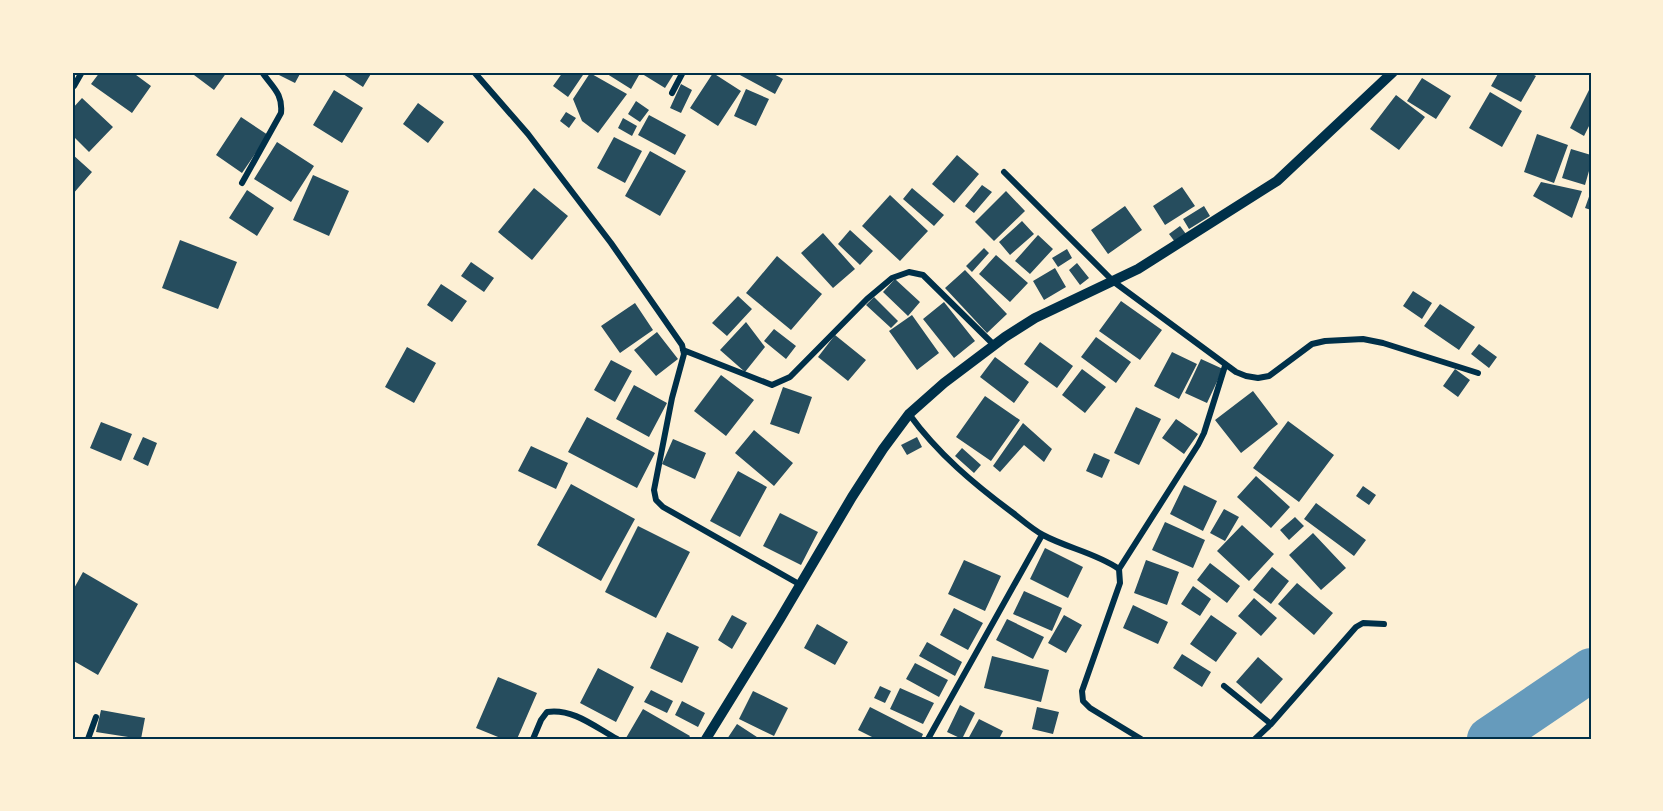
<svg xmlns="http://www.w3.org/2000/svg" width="1663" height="811" viewBox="0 0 1663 811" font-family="Ubuntu,sans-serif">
  <rect width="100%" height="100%" fill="#fdf0d5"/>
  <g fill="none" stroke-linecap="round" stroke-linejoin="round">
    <path stroke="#669bbc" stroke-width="44" d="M1489 739 1591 670"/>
  </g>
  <path fill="#264d5e" d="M100 72H132L151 86 132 113 91 84Z
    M190 72H227L214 90Z
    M273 72H301L295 83Z
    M340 72H372L363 87Z
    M563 72H585L568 97 553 86Z
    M604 72H634L639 75 631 89Z
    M639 72H675L665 88Z
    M742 72H770L783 79 775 94 740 75Z
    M1499 72H1528L1536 76 1521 102 1491 86Z
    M590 73 627 94 598 133 582 121 573 99Z
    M713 73 741 91 718 126 690 108Z
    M1422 78 1451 96 1436 119 1407 101Z
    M681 84 692 90 681 113 670 108Z
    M746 89 769 99 756 126 734 116Z
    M334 90 363 108 342 143 313 125Z
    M1589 90 1591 91V122L1584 136 1570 128Z
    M1490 92 1522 111 1502 147 1469 128Z
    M1396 95 1425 117 1399 150 1370 129Z
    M82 98 113 127 89 152 72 135V109Z
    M636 101 649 110 640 122 628 114Z
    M418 103 444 122 428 143 403 124Z
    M566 112 576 118 569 128 560 121Z
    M649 115 686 135 675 155 638 135Z
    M241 117 268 135 242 173 216 155Z
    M623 118 637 126 632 136 618 128Z
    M1537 134 1568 145 1554 183 1524 172Z
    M614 137 642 151 625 183 597 168Z
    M277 142 314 166 291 202 254 179Z
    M1571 149 1591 155V164L1585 185 1562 178Z
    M650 151 686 171 660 216 625 196Z
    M72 154 92 172 72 195Z
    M957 155 979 174 954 203 932 184Z
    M313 175 349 191 329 236 293 220Z
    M1541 182 1582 191 1572 218 1533 196Z
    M982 185 992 192 974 213 965 206Z
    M1182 187 1195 206 1165 225 1153 206Z
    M534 188 568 216 532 260 498 232Z
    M912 188 944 215 934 226 903 199Z
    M247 190 274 208 257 236 229 218Z
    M1006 191 1025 211 994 241 975 222Z
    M1591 191V210L1585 208Z
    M890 195 928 231 900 261 862 226Z
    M1125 206 1142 230 1108 254 1091 230Z
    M1204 206 1210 216 1189 229 1183 219Z
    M1022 221 1034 234 1010 255 999 242Z
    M1180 226 1186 234 1175 242 1169 234Z
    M850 230 873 251 860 265 838 244Z
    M823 233 855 269 833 288 801 253Z
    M1038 235 1053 249 1030 274 1015 261Z
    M180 240 237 262 218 309 162 288Z
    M984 248 989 253 972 272 966 266Z
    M1067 249 1072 258 1058 267 1052 258Z
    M996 255 1028 283 1010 302 979 274Z
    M777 256 822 294 791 330 746 293Z
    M471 262 494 278 484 292 461 276Z
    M1077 263 1089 278 1080 285 1069 270Z
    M1055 268 1066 287 1044 300 1033 281Z
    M965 270 1007 314 987 333 945 288Z
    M895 279 920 302 908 316 883 292Z
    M441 284 467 301 452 322 427 305Z
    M1413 291 1432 303 1422 319 1403 306Z
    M738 296 752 309 727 336 712 323Z
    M874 297 898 321 891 328 866 305Z
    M1121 301 1162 330 1140 360 1099 331Z
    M944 302 975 341 954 358 923 319Z
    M635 303 653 330 620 353 601 326Z
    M1440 304 1475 327 1459 350 1424 326Z
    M912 315 939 353 917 370 889 331Z
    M746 322 765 347 745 372 720 350Z
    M774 329 796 346 786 359 764 341Z
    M657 332 678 359 656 376 634 350Z
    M835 335 866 360 848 381 818 357Z
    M1096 337 1131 362 1116 383 1081 357Z
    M1040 342 1073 366 1057 388 1024 364Z
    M1479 344 1497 357 1489 368 1471 354Z
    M407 347 436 363 414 403 385 387Z
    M1172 352 1197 364 1179 399 1154 386Z
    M995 357 1029 382 1014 403 980 377Z
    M1201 359 1223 369 1207 403 1185 393Z
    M611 360 632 371 615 402 594 390Z
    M1082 369 1106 387 1085 413 1062 395Z
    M1455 369 1470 380 1458 397 1443 386Z
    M721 375 754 400 726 436 694 411Z
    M634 385 667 403 649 437 616 419Z
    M783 387 812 397 799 434 770 424Z
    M1253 391 1278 424 1241 453 1215 420Z
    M985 396 1020 420 991 461 956 437Z
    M1136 407 1161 419 1139 465 1114 453Z
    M587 417 655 453 637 488 568 452Z
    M1176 419 1198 434 1184 454 1162 438Z
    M1288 421 1334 455 1299 502 1253 468Z
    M101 422 132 434 121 461 90 448Z
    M1023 423 1052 449 1044 462 1024 445 1000 472 993 466Z
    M754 430 793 463 774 486 735 453Z
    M143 437 157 443 148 466 133 459Z
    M917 437 922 447 907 455 901 445Z
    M673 439 706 453 695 479 662 464Z
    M531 446 568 463 556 489 518 471Z
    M962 448 981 465 974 473 955 456Z
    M1094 453 1110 460 1102 478 1086 471Z
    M738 471 767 487 740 537 710 521Z
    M1256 476 1290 507 1271 528 1237 497Z
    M571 484 635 519 601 581 537 545Z
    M1184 485 1217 501 1203 531 1170 514Z
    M1363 486 1376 495 1369 505 1356 496Z
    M1316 503 1366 540 1354 556 1304 519Z
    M1224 509 1239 517 1225 541 1210 533Z
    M780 513 818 532 801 565 763 546Z
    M1295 517 1304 526 1289 540 1280 530Z
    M1165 522 1205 540 1193 568 1152 550Z
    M1242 525 1274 554 1249 581 1217 551Z
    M638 526 690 552 656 618 605 592Z
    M1313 533 1346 568 1321 590 1289 555Z
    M1045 548 1083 567 1068 598 1030 579Z
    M964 560 1001 576 985 611 948 594Z
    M1146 560 1179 572 1167 605 1134 593Z
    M1210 563 1240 586 1227 603 1197 580Z
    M1272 567 1289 581 1271 604 1253 590Z
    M83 572 138 604 98 675 72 660V592Z
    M1297 583 1333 613 1314 635 1278 604Z
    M1193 586 1211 599 1200 616 1181 604Z
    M1024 591 1062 608 1052 631 1013 614Z
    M1254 598 1277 618 1261 636 1238 616Z
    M1133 605 1168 622 1158 644 1123 628Z
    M954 608 983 623 968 650 940 635Z
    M732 615 747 623 732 649 718 640Z
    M1064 615 1082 625 1066 653 1048 643Z
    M1211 615 1237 633 1216 662 1190 644Z
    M1007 619 1044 637 1033 659 996 640Z
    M817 624 848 642 835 665 804 648Z
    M667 632 699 647 682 683 650 668Z
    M927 642 962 662 955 676 919 656Z
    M1182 654 1211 672 1202 687 1173 668Z
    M992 656 1049 670 1041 702 984 688Z
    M1258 657 1283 679 1261 704 1236 682Z
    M915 663 948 680 939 697 906 679Z
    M598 668 634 687 616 722 580 703Z
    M498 677 537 693 517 739H503L476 728Z
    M880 686 891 691 885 703 874 698Z
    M900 688 934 703 923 724 890 709Z
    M651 690 673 701 667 713 644 702Z
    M753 691 788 708 774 736 739 719Z
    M682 701 705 713 698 727 675 715Z
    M960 705 975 713 962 739 947 732Z
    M870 707 923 734 921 739H876L858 730Z
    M1037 707 1059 712 1053 734 1032 729Z
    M643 709 690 736 688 739 626 738Z
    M101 710 145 718 141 739 96 732Z
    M979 719 1003 731 999 739H968Z
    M737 724 760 739H727Z"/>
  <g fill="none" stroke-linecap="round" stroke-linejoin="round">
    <path stroke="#003049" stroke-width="6" d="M474 72 528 134 611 243 682 345 684 354 672 398 654 490 656 500 663 507 799 584
      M72 85 74 86 82 72
      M672 93 683 72
      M1004 172 1114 282 1236 372 1246 376 1258 378 1269 376 1312 344 1325 341 1363 339 1383 343 1478 373
      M242 183 281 113C283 93 272 87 262 72
      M683 350 772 385 790 377 867 299 892 278 909 272 923 275 994 345
      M909 414C938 454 974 484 1013 513 1022 520 1032 529 1043 535 1067 548 1096 553 1119 569L1120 583 1082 691 1083 701 1090 708 1141 739
      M1119 569 1198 445 1204 433 1225 366
      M1224 686 1271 724
      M88 739 96 717
      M533 739 541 720 547 712C573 708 595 727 617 739
      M928 739 1042 535
      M1255 739 1271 724 1356 627 1363 623 1384 624"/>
    <path stroke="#003049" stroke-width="10" d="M706 739 780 619 852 497 883 449 909 414 944 383 1005 337 1035 318 1138 269 1277 181 1393 72"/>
  </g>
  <rect width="1663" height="811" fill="none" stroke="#fdf0d5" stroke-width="147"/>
  <rect x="74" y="74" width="1516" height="664" fill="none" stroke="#003049" stroke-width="2"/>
</svg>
